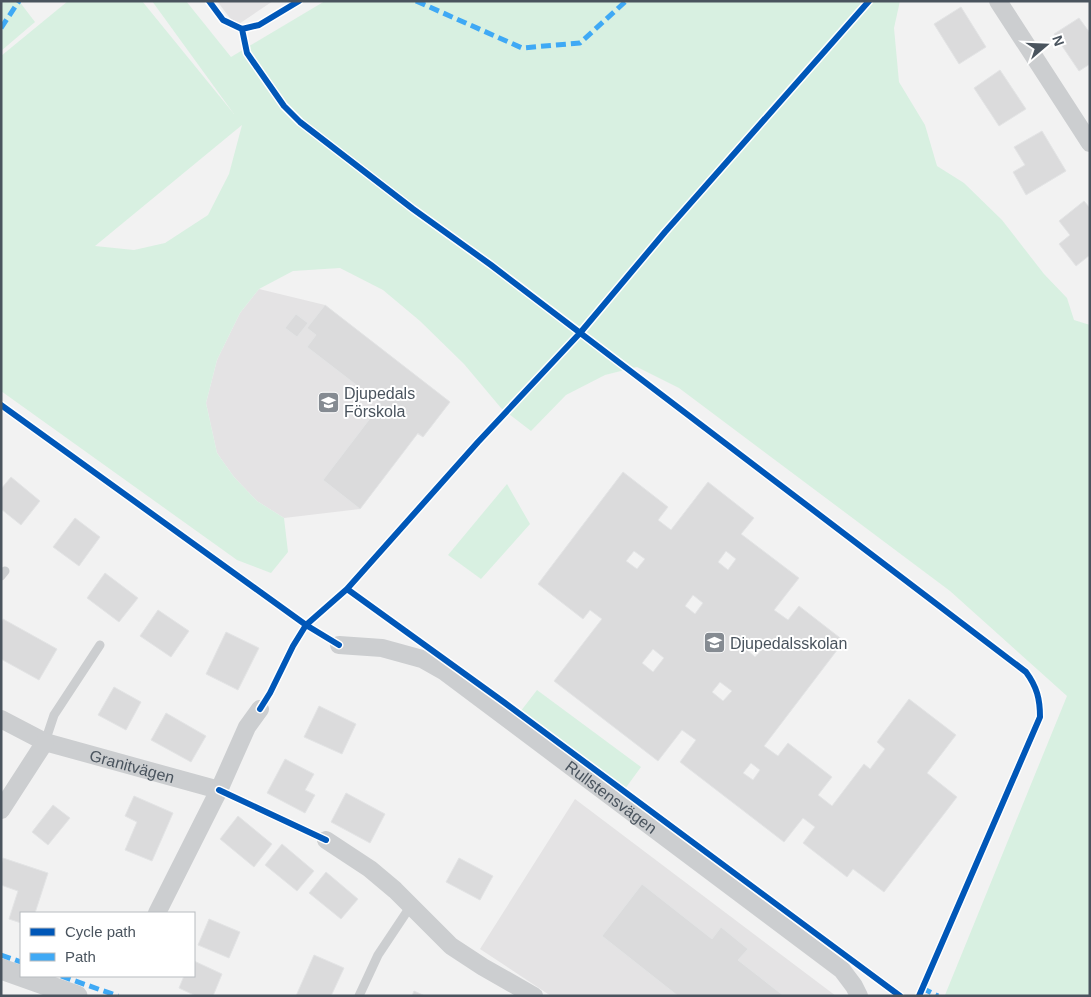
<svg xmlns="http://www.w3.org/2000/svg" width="1091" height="997" viewBox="0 0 1091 997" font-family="Arial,sans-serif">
  <rect width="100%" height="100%" fill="#f2f2f2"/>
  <path fill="#e4e3e4" d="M217 1H273L236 26Z
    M259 289 325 305 450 402 423 437 417 434 360 509 284 518 257 501 234 477 217 453 206 403 217 360 240 313Z
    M575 799 836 996H551L480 949Z"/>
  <path fill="#d8f0e1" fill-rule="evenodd" d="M1 1H19L35 22 1 51Z
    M68 1H142L234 114 152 1H186L231 57 325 1H900L894 28 899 82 925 125 937 166 964 183 1002 220 1044 274 1067 298 1074 320 1090 325V996L945 995 1067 696 950 591 679 388 637 367 605 375 566 395 531 431 501 408 464 364 420 321 383 290 340 268 293 271 259 289 240 313 217 360 206 403 217 453 234 477 257 501 284 518 288 552 271 573 237 560 1 391V56ZM242 125 229 174 208 215 165 243 134 250 95 246Z
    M507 484 530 524 481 579 448 555Z
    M537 690 641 767 622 793 517 716Z"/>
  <path fill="#dbdbdc" stroke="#e3e4e5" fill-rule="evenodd" d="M961 7 986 47 959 64 934 24Z
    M1079 18 1090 33V64L1079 71 1054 34Z
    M1000 70 1026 109 999 126 974 88Z
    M1042 131 1066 171 1026 195 1013 172 1025 165 1014 147Z
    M1084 201 1090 208V255L1076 266 1059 244 1070 235 1059 221Z
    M325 305 450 402 423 437 418 433 360 509 323 480 381 404 307 347 316 335 307 328Z
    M296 314 308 323 297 337 285 328Z
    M623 472 668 507 658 520 671 530 708 482 754 518 741 534 799 578 774 610 788 620 799 606 844 641 764 746 778 756 788 743 832 777 818 795 832 806 864 764 870 769 885 749 877 742 909 699 956 735 927 773 957 797 884 892 853 869 847 877 803 843 815 827 803 818 784 842 680 762 696 740 682 730 658 761 554 681 602 619 590 610 583 619 538 584ZM634 551 645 559 637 569 626 561ZM726 551 736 559 728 570 718 562ZM693 595 703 603 695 614 685 606ZM753 638 764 647 755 657 745 648ZM653 649 664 658 653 672 642 663ZM720 682 732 691 723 701 712 692ZM751 763 760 770 753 780 743 773Z
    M11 477 40 501 21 525 1 509V489Z
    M75 518 100 537 79 566 53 547Z
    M105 573 138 598 119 622 87 598Z
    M158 610 189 631 171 657 140 636Z
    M3 619 57 649 39 680 1 659V623Z
    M226 632 259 648 238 690 206 674Z
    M114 687 141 702 126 730 98 715Z
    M319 706 356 724 342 754 304 737Z
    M166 713 206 736 191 762 151 740Z
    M285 759 314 774 305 790 315 795 305 813 267 793Z
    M346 793 385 814 370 843 331 822Z
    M134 796 173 813 152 861 125 850 137 822 125 816Z
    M53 805 70 818 48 845 32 832Z
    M238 816 272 844 254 867 220 839Z
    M282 844 314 871 297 891 265 865Z
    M3 858 48 873 35 913H21V923L9 919 18 891 1 885V865Z
    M459 858 493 876 480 900 446 882Z
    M326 872 358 899 341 919 309 893Z
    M642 884 712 939 721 927 748 949 738 960 784 996H678L602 936Z
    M209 919 240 932 229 958 198 945Z
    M314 955 344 968 331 996H296Z
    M194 961 222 974 213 996H196L179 988 184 976H194Z
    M414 991 425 996H412Z"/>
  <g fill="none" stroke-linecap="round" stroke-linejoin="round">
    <path stroke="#ccced0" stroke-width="9" d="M1 576 5 571
      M45 742 54 715 100 645
      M359 996 378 955 410 907"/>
    <g stroke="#ccced0" stroke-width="18">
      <path d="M998 1 1090 143"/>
      <path id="s1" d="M339 645 382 648 422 659 445 672 842 970 854 986 859 996"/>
      <path id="s2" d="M1 719 45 742 219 790"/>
      <path d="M1 810 45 742"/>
      <path d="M326 840 370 869 395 890 451 946 483 967 534 996"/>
      <path d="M157 913 219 790 247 727 260 709"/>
    </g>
    <path stroke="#ccced0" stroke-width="21" d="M1 969 77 996"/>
    <path stroke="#3fa9f5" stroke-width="5" stroke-dasharray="10 5" stroke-linecap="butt" d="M416 1 522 48 580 43 626 1
      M1 28 19 1
      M1 955 21 962
      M61 976 118 996
      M922 988 938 996"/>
    <defs>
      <path id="cycleway" d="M209 1 223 20 242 29 259 25 299 1
        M242 29 247 53 284 106 300 122 413 209 491 265 1026 672C1037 687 1040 699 1040 717L919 996
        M1 405 306 625 339 645
        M347 589 505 703 900 996
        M260 709 270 693 293 646 306 625 347 589 478 442 580 333 665 232 869 1
        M219 790 326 840"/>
    </defs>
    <use href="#cycleway" stroke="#fff" stroke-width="9"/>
    <use href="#cycleway" stroke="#0057b8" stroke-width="6"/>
  </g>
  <defs>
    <symbol id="school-square" viewBox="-11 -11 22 22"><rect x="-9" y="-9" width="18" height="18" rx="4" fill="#858b92" stroke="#fff"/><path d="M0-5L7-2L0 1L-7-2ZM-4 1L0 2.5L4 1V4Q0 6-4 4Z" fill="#fff"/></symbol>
  </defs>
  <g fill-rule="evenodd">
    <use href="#school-square" x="316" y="390" width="25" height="25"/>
    <use href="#school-square" x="702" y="630" width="25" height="25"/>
  </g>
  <g text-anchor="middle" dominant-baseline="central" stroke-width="4" stroke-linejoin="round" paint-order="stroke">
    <g font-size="16" fill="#4a545e" stroke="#fff" text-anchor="start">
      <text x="344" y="393">Djupedals<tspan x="344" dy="18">Förskola</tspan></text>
      <text x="730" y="643">Djupedalsskolan</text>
    </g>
    <g font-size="16" fill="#4a545e" stroke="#fff">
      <text stroke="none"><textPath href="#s2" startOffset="140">Granitvägen</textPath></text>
      <text stroke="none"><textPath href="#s1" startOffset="319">Rullstensvägen</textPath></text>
    </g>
  </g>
  <rect width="1091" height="997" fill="none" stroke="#4a545e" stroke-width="5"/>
  <rect x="20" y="912" width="175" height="65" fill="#ffffff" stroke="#b7bbbf"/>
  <rect x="30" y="928" width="25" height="8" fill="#0057b8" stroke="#b7bbbf"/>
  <text x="65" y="937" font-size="15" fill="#4a545e">Cycle path</text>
  <rect x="30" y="953" width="25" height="8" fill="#3fa9f5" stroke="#b7bbbf"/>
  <text x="65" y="962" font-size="15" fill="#4a545e">Path</text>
  <g transform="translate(1046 45) rotate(71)" stroke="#ffffff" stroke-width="4" paint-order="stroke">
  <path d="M0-4L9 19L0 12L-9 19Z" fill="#4a545e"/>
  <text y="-8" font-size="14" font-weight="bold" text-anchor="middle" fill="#4a545e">N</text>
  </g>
</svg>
